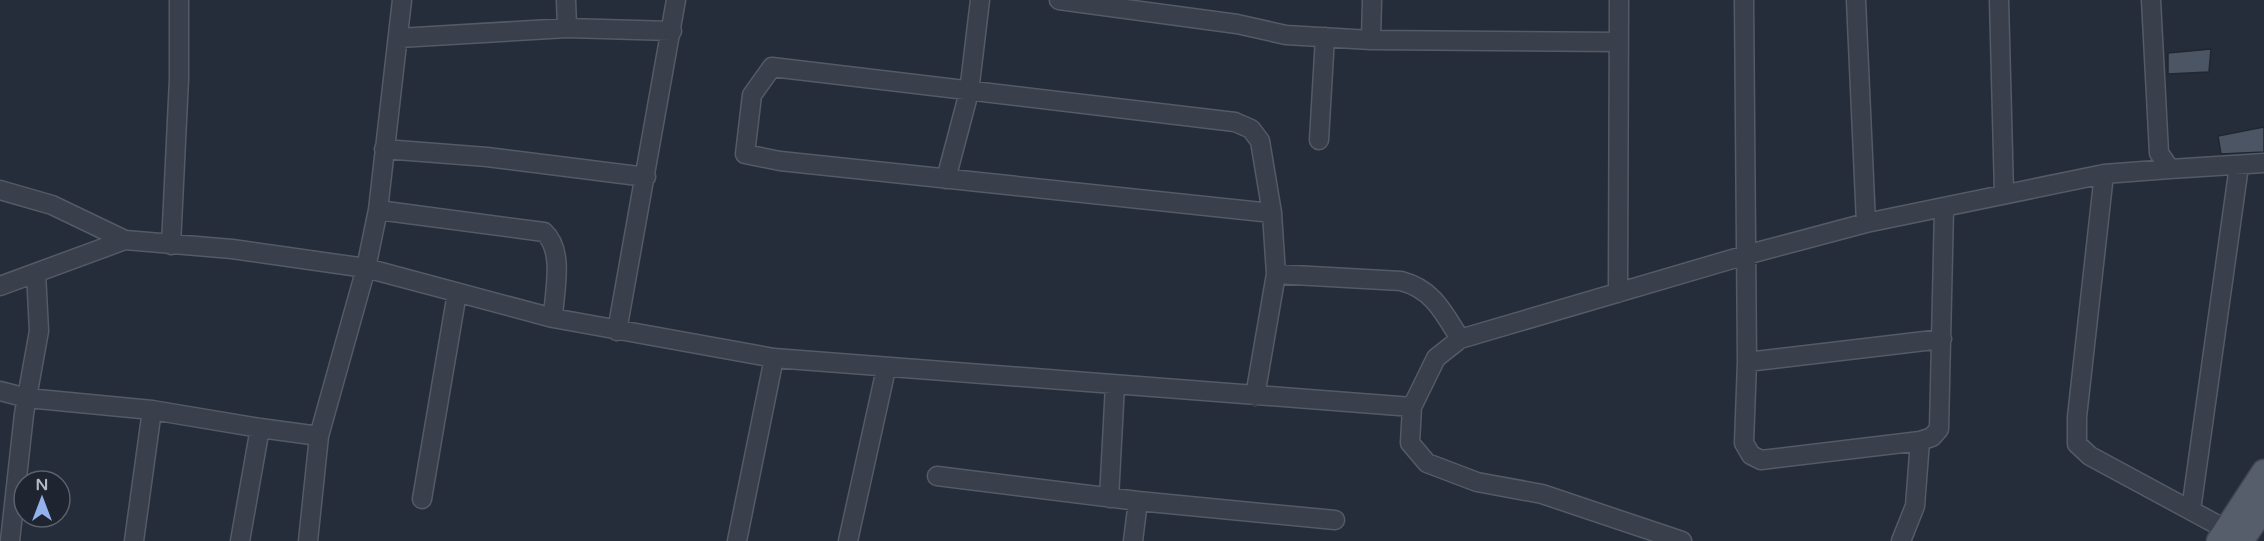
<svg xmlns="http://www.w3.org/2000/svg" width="2264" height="541" viewBox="0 0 2264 541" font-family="'Varela Round',sans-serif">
  <rect width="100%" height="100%" fill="#262d3a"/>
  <path fill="#4c5563" stroke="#202732" stroke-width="1.5" d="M2211 49 2209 72 2168 74V53Z
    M2264 127V152L2221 154 2218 136Z"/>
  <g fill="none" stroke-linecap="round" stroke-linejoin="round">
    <defs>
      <path id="minor" d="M566 0 567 28
        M1059 0 1237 24 1286 35 1371 40 1618 42
        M1744 0 1747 362 1744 443 1751 455 1761 460 1920 441 1932 437 1939 429 1944 208
        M1856 0 1866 223
        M1999 0 2004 193
        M2151 0 2159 153 2170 169 2264 163
        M399 38 567 28 672 31
        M1371 40 1372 0
        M1319 140 1325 37
        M384 149 487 157 646 177
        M2104 174 2077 417V444L2090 456 2227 530
        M946 179 969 92 980 0
        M0 190 52 205 125 240
        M378 210 544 232C565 251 554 292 553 318
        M1272 213 1260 141 1251 129 1235 122 772 67 752 95 745 154 780 161 1272 213 1276 274 1401 281C1433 289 1444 313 1460 339
        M171 245 179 79V0
        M0 286 125 240 232 249 366 268 553 318 774 358 1412 407
        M1618 293 1619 0
        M617 331 676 0
        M1747 362 1942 339
        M0 391 27 398 152 410 260 428
        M1255 396 1276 274
        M937 476 1138 501 1335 520
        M1109 498 1115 385
        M422 499 457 293
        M2191 510 2239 166
        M10 541 24 414 39 331 36 273
        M134 541 152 410
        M240 541 260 428 319 436
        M308 541 319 436 366 268 378 210 402 0
        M737 541 774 358
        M848 541 886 369
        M1133 541 1138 501
        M1682 541 1542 494 1477 482 1427 463 1410 443 1412 407 1436 358 1460 339 1746 255 1866 223 2104 174 2170 169
        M1901 541 1915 506 1920 441"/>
      <path id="major" d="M2219 541 2264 472
        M2241 541 2264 507"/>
    </defs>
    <use href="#minor" stroke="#545b66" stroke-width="21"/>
    <use href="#major" stroke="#424954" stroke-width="27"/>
    <use href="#minor" stroke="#393f4b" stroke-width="18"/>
    <use href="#major" stroke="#575e6b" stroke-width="24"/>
  </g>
  <g transform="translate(42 499)"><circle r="28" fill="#1e2530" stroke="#5a616c" stroke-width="1.5"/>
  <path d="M0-4.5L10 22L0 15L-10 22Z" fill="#93b1ed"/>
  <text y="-9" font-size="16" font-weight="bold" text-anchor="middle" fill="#b5bbc6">N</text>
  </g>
</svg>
